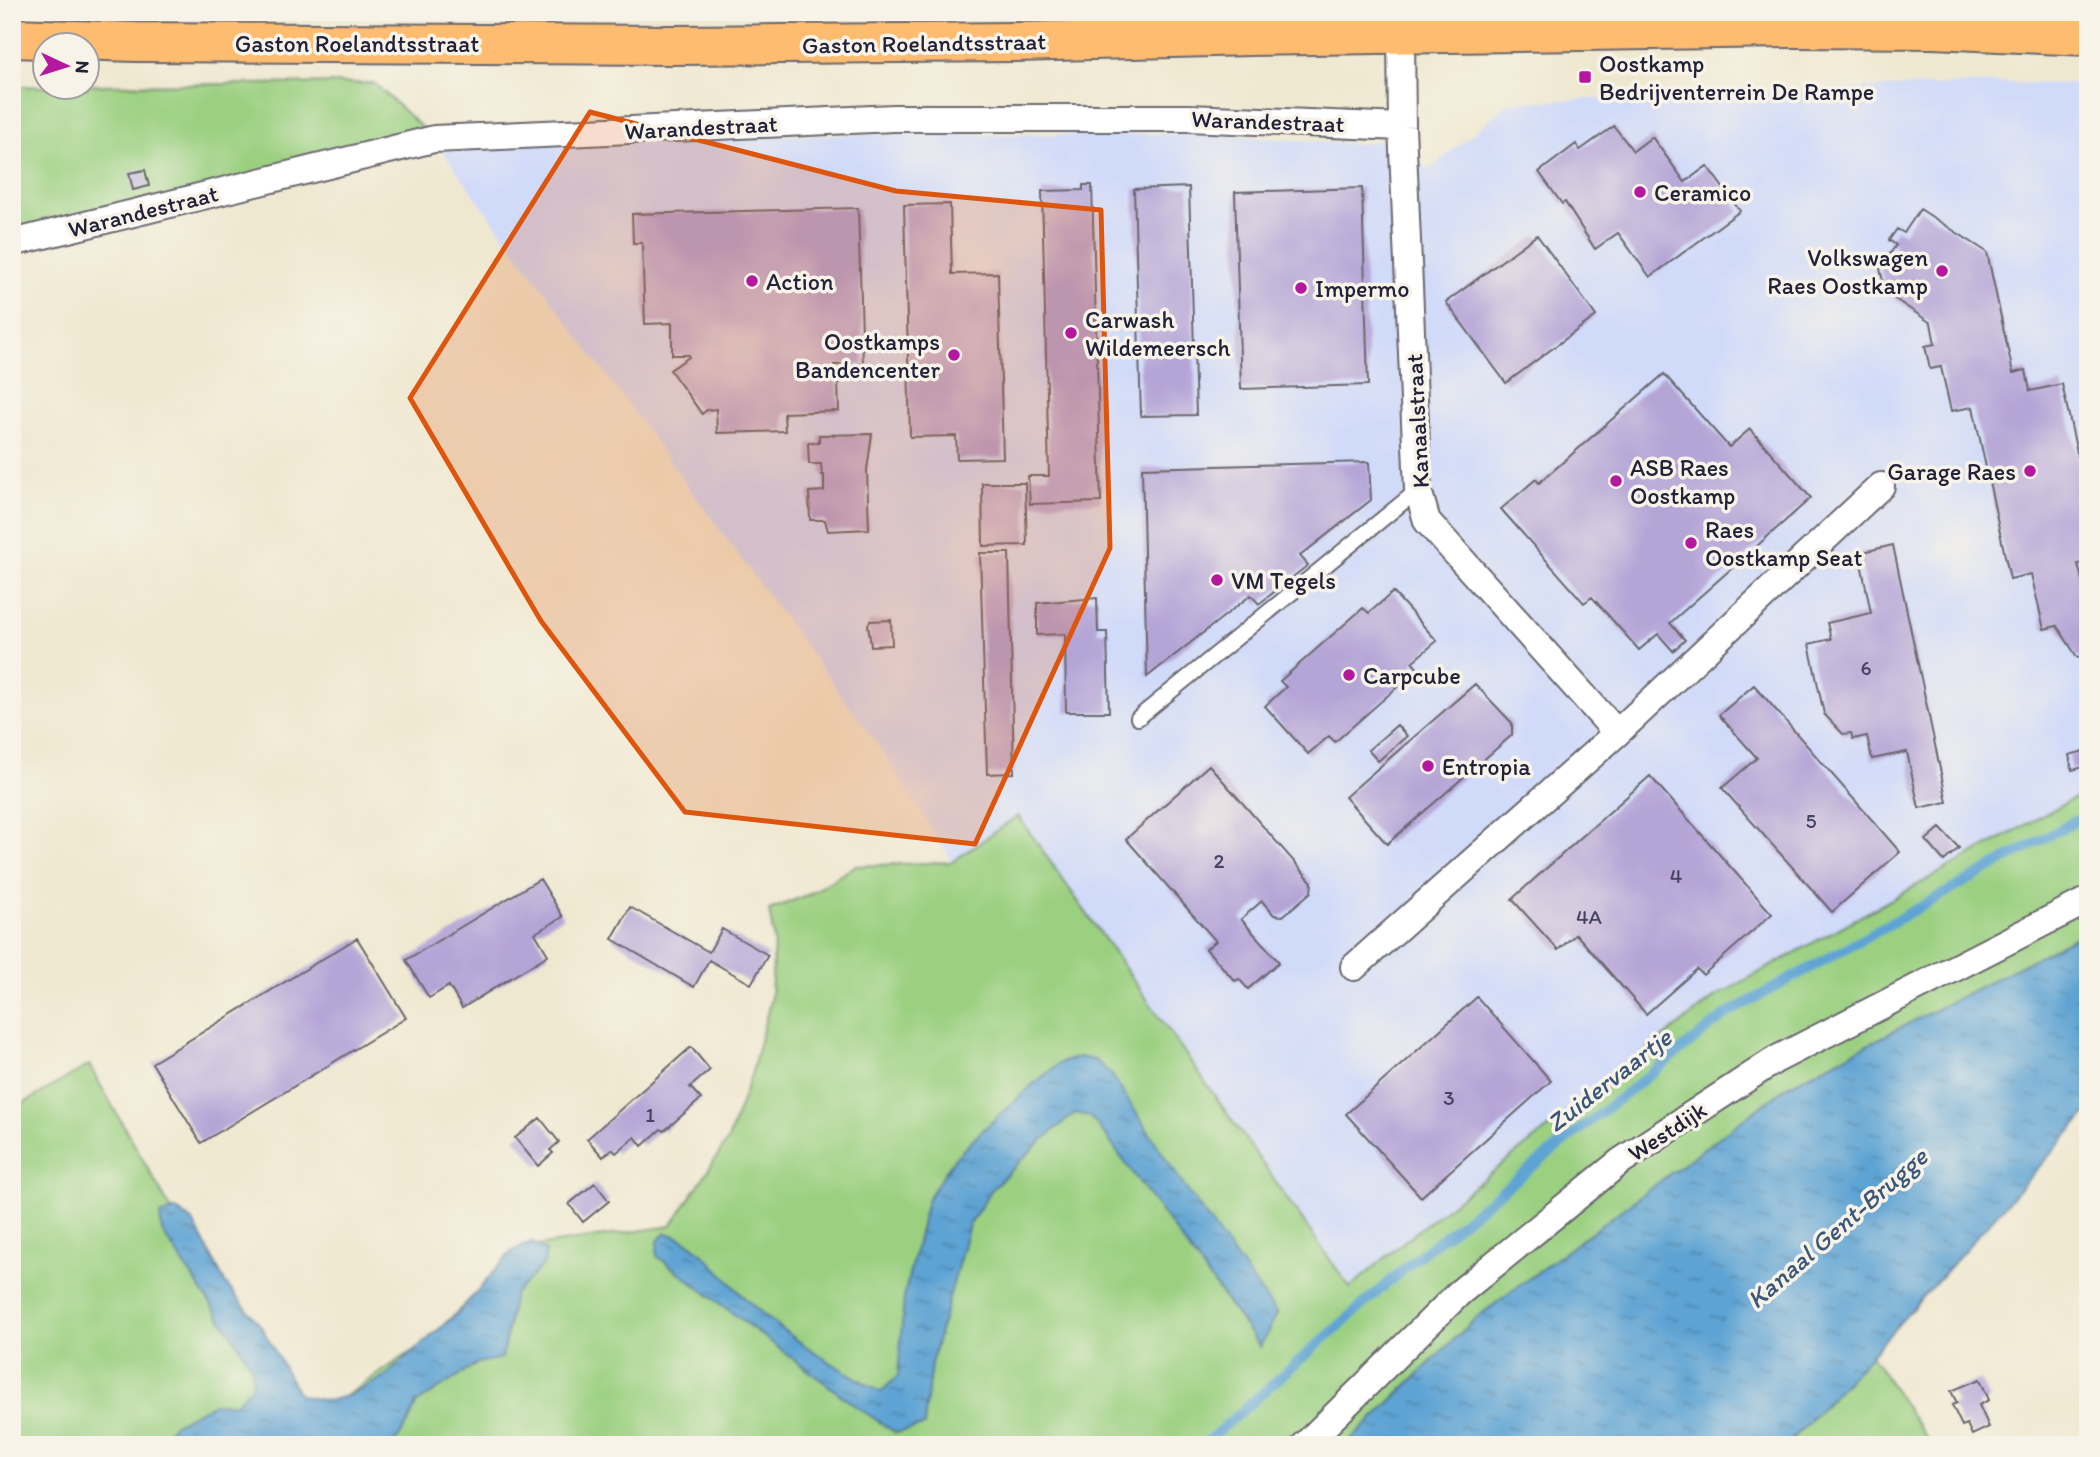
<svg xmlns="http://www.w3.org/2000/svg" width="2100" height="1457" viewBox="0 0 2100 1457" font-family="Itim,sans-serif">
  <defs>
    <pattern id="water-ripples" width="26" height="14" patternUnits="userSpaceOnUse" patternTransform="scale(1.75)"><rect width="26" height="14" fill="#5da3d3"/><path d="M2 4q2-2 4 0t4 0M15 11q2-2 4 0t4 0" fill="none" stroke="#4c84ac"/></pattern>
  </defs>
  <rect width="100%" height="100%" fill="#f7f3e8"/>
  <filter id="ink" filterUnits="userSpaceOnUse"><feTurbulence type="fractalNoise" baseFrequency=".0143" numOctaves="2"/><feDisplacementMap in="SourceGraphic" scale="14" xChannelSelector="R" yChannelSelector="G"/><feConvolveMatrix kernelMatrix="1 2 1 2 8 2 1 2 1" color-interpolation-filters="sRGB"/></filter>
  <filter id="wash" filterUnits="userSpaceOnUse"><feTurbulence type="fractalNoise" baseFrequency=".00686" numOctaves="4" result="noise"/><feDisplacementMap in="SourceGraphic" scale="28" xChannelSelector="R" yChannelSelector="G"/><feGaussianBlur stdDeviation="1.57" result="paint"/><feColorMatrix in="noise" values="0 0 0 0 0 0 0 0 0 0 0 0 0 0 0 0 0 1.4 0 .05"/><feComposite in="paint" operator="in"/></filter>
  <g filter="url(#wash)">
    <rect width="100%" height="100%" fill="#efe8d0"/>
    <path fill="#d0daf9" d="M1999 83 2088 84V794L2067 802 1715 997 1401 1244 1350 1289 1018 816 952 862 883 752 434 140 506 136 1207 134 1360 144 1391 138 1429 170 1510 102Z"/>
    <path fill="#9bd081" stroke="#5e795e" stroke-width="2" d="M374 83 434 139 12 243V86L88 88V85Z
      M2088 794V931L1791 1084 1476 1318 1346 1445H12V1110L89 1065 279 1399 308 1409 344 1397 427 1341 523 1248 671 1226 728 1140 752 1072 771 998 774 940 769 910 810 894 855 866 952 862 1018 816 1350 1288 1401 1244 1715 997 2067 802Z
      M1871 1355 1931 1445H1787Z"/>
    <path fill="url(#water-ripples)" stroke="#406287" stroke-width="2" d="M2088 931V1112L1871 1355 1787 1445H1346L1476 1318 1791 1084Z
      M1078 1057 1095 1060 1111 1074 1184 1186 1277 1314 1260 1347 1099 1127 1089 1116 1075 1113 1039 1143 992 1189 969 1225 931 1364 924 1426 896 1433 854 1405 657 1256 658 1241 665 1233C698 1238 724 1279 747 1300 787 1337 834 1366 881 1392L898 1376 904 1297 927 1200 953 1160 984 1129 1031 1086 1060 1063Z
      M176 1209 193 1222 226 1284 261 1326 299 1395 327 1401 350 1395 383 1378 460 1311 511 1252 531 1242 546 1251 544 1264 514 1294 502 1358 478 1363 416 1404 409 1421 394 1445H236L228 1442 222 1445H152L176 1423 215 1403H236L252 1385V1369L240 1347 162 1232 160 1215Z"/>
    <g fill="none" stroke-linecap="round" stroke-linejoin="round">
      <path stroke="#5da3d3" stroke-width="10" d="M1203 1445 1414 1260 1727 1014 2075 821 2088 817"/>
    </g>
    <g id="blocks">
      <path fill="#b5a5d7" d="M1614 126 1633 151 1652 137 1685 182 1707 166 1740 211 1650 277 1618 233 1595 249 1565 202 1562 204 1539 172 1576 144 1580 150Z
        M145 170 149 186 133 190 129 173Z
        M1083 185H1092L1101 502 1030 504 1028 476H1049L1042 191 1083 190Z
        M1189 187 1196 415 1141 416 1134 189Z
        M1362 188 1368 385 1241 389 1235 192Z
        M950 204 952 274 998 273 1003 458 957 459 956 436 910 437 904 205Z
        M858 208 863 364 834 365V382H838L839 411 784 413 785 431 717 433 716 409 707 410 702 414 670 370 689 357V355H672V323L645 324 642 243H633L632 214Z
        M1920 209 1987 252 2013 373 2026 370 2030 391 2062 384 2088 503V562L2078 564 2088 603V655L2077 657 2057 626 2044 629 2031 574 2010 579 1973 407 1951 411 1941 367 1930 369 1925 346 1935 344 1931 323 1886 293 1880 269 1896 245 1889 240 1897 229 1904 233Z
        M1537 235 1596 316 1506 383 1446 302Z
        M1664 374 1729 447 1750 429 1811 498 1670 623 1685 640 1673 651 1658 634 1639 650 1592 597 1584 603 1501 509 1536 479 1539 483Z
        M872 434 867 470 869 529 828 531 825 520H810L809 492 824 491V475H822L821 464H809L808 443H819V435Z
        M1369 462 1371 500 1300 556 1308 565 1259 604 1251 595 1147 677 1142 468Z
        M982 483H1025L1027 545 983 546Z
        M1893 545 1947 802 1919 808 1907 752 1872 759 1867 736 1853 739 1851 733 1843 734 1824 714 1809 644 1831 639 1827 623 1871 613 1859 553Z
        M980 553H1009L1014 773 987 774Z
        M1393 592 1437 641 1412 662 1418 669 1335 742 1329 736 1308 754 1265 706 1286 687 1280 681 1363 608 1369 613Z
        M1097 598 1098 632H1107L1109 712H1066L1065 634 1037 635V603Z
        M891 620 892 645 871 646 868 625 870 621Z
        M1475 684 1512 723V735L1387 844 1345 797Z
        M1754 685 1900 852 1832 912 1722 788 1757 758 1719 715Z
        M1397 725 1407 736 1378 761 1368 750Z
        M2088 750V766L2072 770 2069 755Z
        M1209 765 1312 882 1311 892 1283 916 1274 915 1262 901 1241 919 1279 962 1248 989 1239 979 1235 981 1206 949 1216 941 1126 839Z
        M1650 776 1772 914 1703 975 1697 969 1646 1014 1576 934 1558 950 1512 899Z
        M1940 828 1959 848 1944 861 1926 840Z
        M540 879 563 917 535 933 548 955 462 1008 449 986 429 998 406 960Z
        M630 907 709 952 722 929 768 955 751 984 709 960 694 987 612 939Z
        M357 938 406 1018 201 1143 152 1063Z
        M1477 997 1551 1081 1421 1197 1346 1114Z
        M691 1047 710 1070 690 1087 701 1099 664 1131 661 1129 642 1146 635 1137 616 1153 612 1149 603 1157 587 1139Z
        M540 1118 559 1142 550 1150 553 1153 538 1166 515 1138Z
        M595 1183 609 1201 583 1222 569 1204Z
        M1980 1379 1989 1400 1979 1405 1989 1427 1972 1435 1967 1424 1962 1426 1952 1405 1957 1403 1951 1391Z"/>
    </g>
  </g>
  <g filter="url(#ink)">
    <use href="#blocks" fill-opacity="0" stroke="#6a676f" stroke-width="2"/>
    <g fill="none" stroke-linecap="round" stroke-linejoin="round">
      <defs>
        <path id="service" d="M1138 718 1418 490"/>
        <path id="minor" d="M12 243 434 139 894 118H1188L1402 127
          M1617 733 1881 486
          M1354 967 1617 733 1427 521 1418 490 1402 127 1401 34
          M1305 1445 1459 1293 1621 1161 1775 1060 2088 900"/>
        <path id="primary" d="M12 38 136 42 674 45 1015 42 1251 36 1794 28 1933 29 2088 36"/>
      </defs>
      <use href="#service" stroke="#6a676f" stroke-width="18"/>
      <use href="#minor" stroke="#6a676f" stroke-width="30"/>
      <use href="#primary" stroke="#6a676f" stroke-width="42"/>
      <use href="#service" stroke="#fff" stroke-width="14"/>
      <use href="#minor" stroke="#fff" stroke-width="26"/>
      <use href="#primary" stroke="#fdbc70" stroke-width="38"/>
    </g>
  </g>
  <path fill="#de560e" fill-opacity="0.2" stroke="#de560e" stroke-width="5" stroke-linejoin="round" d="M590 112 896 191 1101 210 1110 548 975 844 685 812 541 621 410 398Z"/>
  <g fill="#b5179e" stroke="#f7f3e8" stroke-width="2.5">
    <rect x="1578" y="70" width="14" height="14" rx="3.5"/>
    <circle cx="1640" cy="192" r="7"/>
    <circle cx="1942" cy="271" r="7"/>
    <circle cx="752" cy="281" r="7"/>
    <circle cx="1301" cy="288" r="7"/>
    <circle cx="1071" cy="333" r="7"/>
    <circle cx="954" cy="355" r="7"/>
    <circle cx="2030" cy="471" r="7"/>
    <circle cx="1616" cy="481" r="7"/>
    <circle cx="1691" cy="543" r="7"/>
    <circle cx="1217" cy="580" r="7"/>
    <circle cx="1349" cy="675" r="7"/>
    <circle cx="1428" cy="766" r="7"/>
  </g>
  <g text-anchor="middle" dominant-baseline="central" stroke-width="7" stroke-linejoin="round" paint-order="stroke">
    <g font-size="21" fill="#474362">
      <text x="1866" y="667">6</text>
      <text x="1811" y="820">5</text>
      <text x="1219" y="860">2</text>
      <text x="1676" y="875">4</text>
      <text x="1589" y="916">4A</text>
      <text x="1449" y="1097">3</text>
      <text x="650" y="1114">1</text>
    </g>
    <g font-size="24" fill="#22223b" stroke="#f7f3e8">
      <text x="357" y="43">Gaston Roelandtsstraat</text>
      <text transform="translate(924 43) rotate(-1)">Gaston Roelandtsstraat</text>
      <text transform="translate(1268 121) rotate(2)">Warandestraat</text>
      <text transform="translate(701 127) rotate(-3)">Warandestraat</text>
      <text transform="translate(143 211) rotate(-14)">Warandestraat</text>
      <text transform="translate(1417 421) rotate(-93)">Kanaalstraat</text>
      <text transform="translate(1667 1131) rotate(-33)">Westdijk</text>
    </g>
    <g font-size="24" fill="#22223b" stroke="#f7f3e8" text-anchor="start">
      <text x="1599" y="63">Oostkamp<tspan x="1599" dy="28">Bedrijventerrein De Rampe</tspan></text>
      <text x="1654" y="192">Ceramico</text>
      <text x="1928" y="257" text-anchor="end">Volkswagen<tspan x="1928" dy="28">Raes Oostkamp</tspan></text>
      <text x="766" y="281">Action</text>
      <text x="1315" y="288">Impermo</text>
      <text x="1085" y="319">Carwash<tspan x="1085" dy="28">Wildemeersch</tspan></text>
      <text x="940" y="341" text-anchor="end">Oostkamps<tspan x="940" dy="28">Bandencenter</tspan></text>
      <text x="1630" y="467">ASB Raes<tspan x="1630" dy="28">Oostkamp</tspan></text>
      <text x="2016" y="471" text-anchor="end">Garage Raes</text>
      <text x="1705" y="529">Raes<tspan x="1705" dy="28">Oostkamp Seat</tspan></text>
      <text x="1231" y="580">VM Tegels</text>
      <text x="1363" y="675">Carpcube</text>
      <text x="1442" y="766">Entropia</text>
    </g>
    <g font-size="26" font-style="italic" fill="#3a5678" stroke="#f7f3e8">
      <text transform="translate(1609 1080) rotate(-38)">Zuidervaartje</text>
      <text transform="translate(1837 1228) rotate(-41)">Kanaal Gent-Brugge</text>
    </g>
  </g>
  <rect width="2100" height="1457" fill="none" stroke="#f7f3e8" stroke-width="42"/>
  <g transform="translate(66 66) rotate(94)"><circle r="33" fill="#f7f3e8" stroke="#a29fa3" stroke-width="2"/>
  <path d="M0-5L12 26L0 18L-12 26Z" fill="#b5179e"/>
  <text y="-10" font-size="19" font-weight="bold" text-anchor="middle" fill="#22223b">N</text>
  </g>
</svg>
